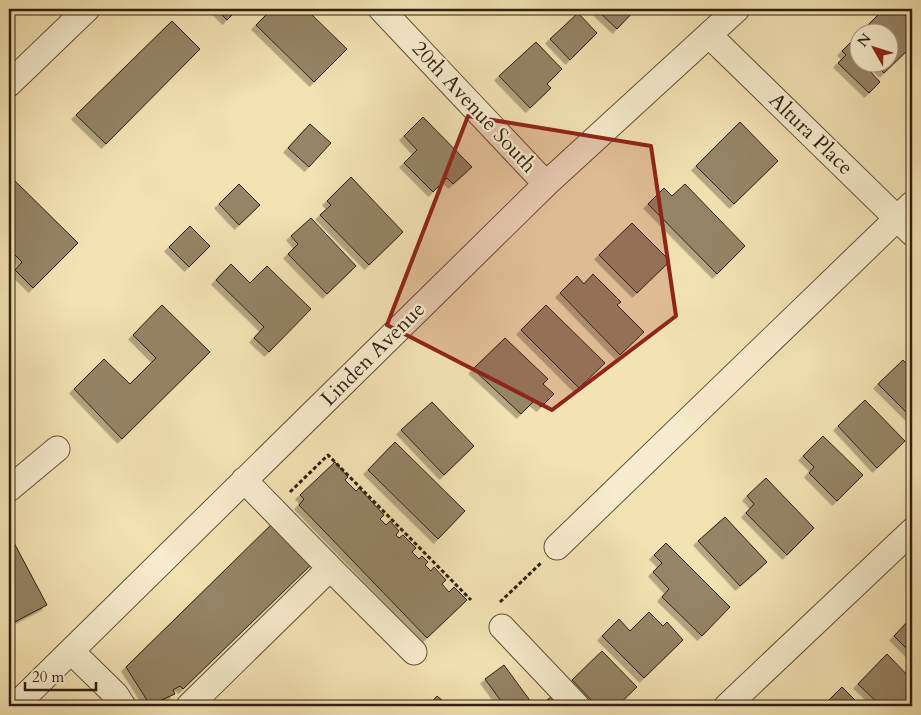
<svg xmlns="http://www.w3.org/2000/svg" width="921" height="715" viewBox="0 0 921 715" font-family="Cardo,serif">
  <defs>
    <filter id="shadow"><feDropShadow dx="-4.5" dy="4.5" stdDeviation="0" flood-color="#0004"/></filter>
  </defs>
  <rect width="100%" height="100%" fill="#f3e2b2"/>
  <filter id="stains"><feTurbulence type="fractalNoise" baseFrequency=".004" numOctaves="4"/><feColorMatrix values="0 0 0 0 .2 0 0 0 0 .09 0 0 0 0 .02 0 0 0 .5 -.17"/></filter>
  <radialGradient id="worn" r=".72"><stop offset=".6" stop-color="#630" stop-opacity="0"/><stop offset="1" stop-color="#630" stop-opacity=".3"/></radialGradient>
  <path fill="#958466" stroke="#2f1f14" filter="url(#shadow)" d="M216 9H238L227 20Z
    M272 9H291L297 15 306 9 347 49 314 82 256 25Z
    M596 9H636L617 29Z
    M884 9H898L911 21 912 20V46L884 73 876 65 870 71 880 82 869 93 838 63 846 55 842 51 858 35V62H888V32H861Z
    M578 13 597 33 570 60 550 39Z
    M172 21 200 49 106 144 76 115Z
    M536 42 562 69 547 84 551 88 530 108 499 76Z
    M423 117 472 167 453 184 447 178 433 192 404 163 417 150 404 136Z
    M740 122 778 161 734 204 696 166Z
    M310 124 331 143 309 167 288 148Z
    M9 175 78 243 33 288 15 270 22 262 9 249Z
    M351 177 403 232 369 265 320 215 331 205 327 201Z
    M239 184 260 205 239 225 219 204Z
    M685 184 745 246 717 274 648 204 664 188 672 196Z
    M311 218 356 266 327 294 288 254 298 244 291 236Z
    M632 223 670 261 637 293 599 255Z
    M190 226 210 246 189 267 169 247Z
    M231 264 250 283 267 266 311 309 269 352 254 338 264 327 216 280Z
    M593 274 621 302 617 305 644 332 620 355 560 293 577 276 584 284Z
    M162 305 210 352 122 439 74 389 104 359 130 384 156 358 133 335Z
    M546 305 605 363 579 388 521 330Z
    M505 338 548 379 543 384 554 394 541 407 534 401 521 414 473 369Z
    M903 360 912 369V418L878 384Z
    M865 400 905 441 877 468 838 426Z
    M432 402 474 446 444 475 401 430Z
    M823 436 863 475 837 501 809 473 814 467 803 456Z
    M395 442 465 511 438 539 368 470Z
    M335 462 348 477 345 480 356 491 359 488 384 515 380 519 386 525 390 521 399 531 396 535 399 538 403 535 416 548 412 552 419 559 422 556 428 562 425 565 431 571 434 567 446 580 442 584 449 592 454 587 467 600 427 638 299 505 304 499 300 495Z
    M766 478 814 528 787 555 746 513 754 504 747 496Z
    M725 517 767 562 740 586 698 541Z
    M275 521 315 561 183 689 180 686 173 690 175 694 150 705 126 667Z
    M12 539 47 605 9 625V540Z
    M666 543 730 607 702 636 662 597 669 589 653 572 662 563 654 555Z
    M649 612 663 626 667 622 683 640 644 678 602 636 619 619 630 631Z
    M911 618 912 619V654L894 636Z
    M602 651 637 687 617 706H597L572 680Z
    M887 654 912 680V706H881L858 684Z
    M504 665 534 706H494L501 701 485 679Z
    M842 687 861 706H823Z
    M437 696 449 706H428Z
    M551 697 558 706H539Z"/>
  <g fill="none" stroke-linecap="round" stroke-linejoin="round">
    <defs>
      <path id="minor" d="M381 9 546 184
        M710 36 912 233
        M9 84 87 9
        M9 489 57 449
        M557 547 912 204
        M330 568 414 652
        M502 627 577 706
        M71 651 116 695 123 706
        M15 706 546 184 737 9
        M189 706 330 568 244 480
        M727 706 912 531"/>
    </defs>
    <use href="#minor" stroke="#60503c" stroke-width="27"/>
    <path stroke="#2f1f14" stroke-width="3" stroke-dasharray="4 2.5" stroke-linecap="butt" d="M290 492 328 455 471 600
      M500 602 541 563"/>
    <use href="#minor" stroke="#f7eccd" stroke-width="25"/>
  </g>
  <path fill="#8f2418" fill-opacity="0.2" stroke="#8f2418" stroke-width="4" stroke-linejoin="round" d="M468 116 651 146 676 316 552 410 387 325Z"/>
  <g text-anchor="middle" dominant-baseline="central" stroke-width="4.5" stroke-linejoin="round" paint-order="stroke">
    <g font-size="21" fill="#2f1f14" stroke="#f7eccd">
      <text transform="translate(474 107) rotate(47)">20th Avenue South</text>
      <text transform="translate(811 134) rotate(44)">Altura Place</text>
      <text transform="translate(373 354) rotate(-45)">Linden Avenue</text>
    </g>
  </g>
  <rect width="921" height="715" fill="none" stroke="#f3e2b2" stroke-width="30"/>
  <rect x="10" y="10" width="901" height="695" fill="none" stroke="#2f1f14" stroke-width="2.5"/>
  <rect x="15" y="15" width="891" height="685" fill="none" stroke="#2f1f14"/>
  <g transform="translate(874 48) rotate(309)"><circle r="24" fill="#f7eccd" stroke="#a79a83"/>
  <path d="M0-4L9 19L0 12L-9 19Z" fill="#8f2418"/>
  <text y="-8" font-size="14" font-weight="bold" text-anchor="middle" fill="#2f1f14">N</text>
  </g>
  <path d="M25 682v8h71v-8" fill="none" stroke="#2f1f14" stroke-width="2.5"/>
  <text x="32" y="682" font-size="15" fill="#2f1f14" stroke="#f7eccd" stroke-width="4" paint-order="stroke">20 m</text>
  <rect width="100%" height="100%" filter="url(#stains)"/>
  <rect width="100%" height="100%" fill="url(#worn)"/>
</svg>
